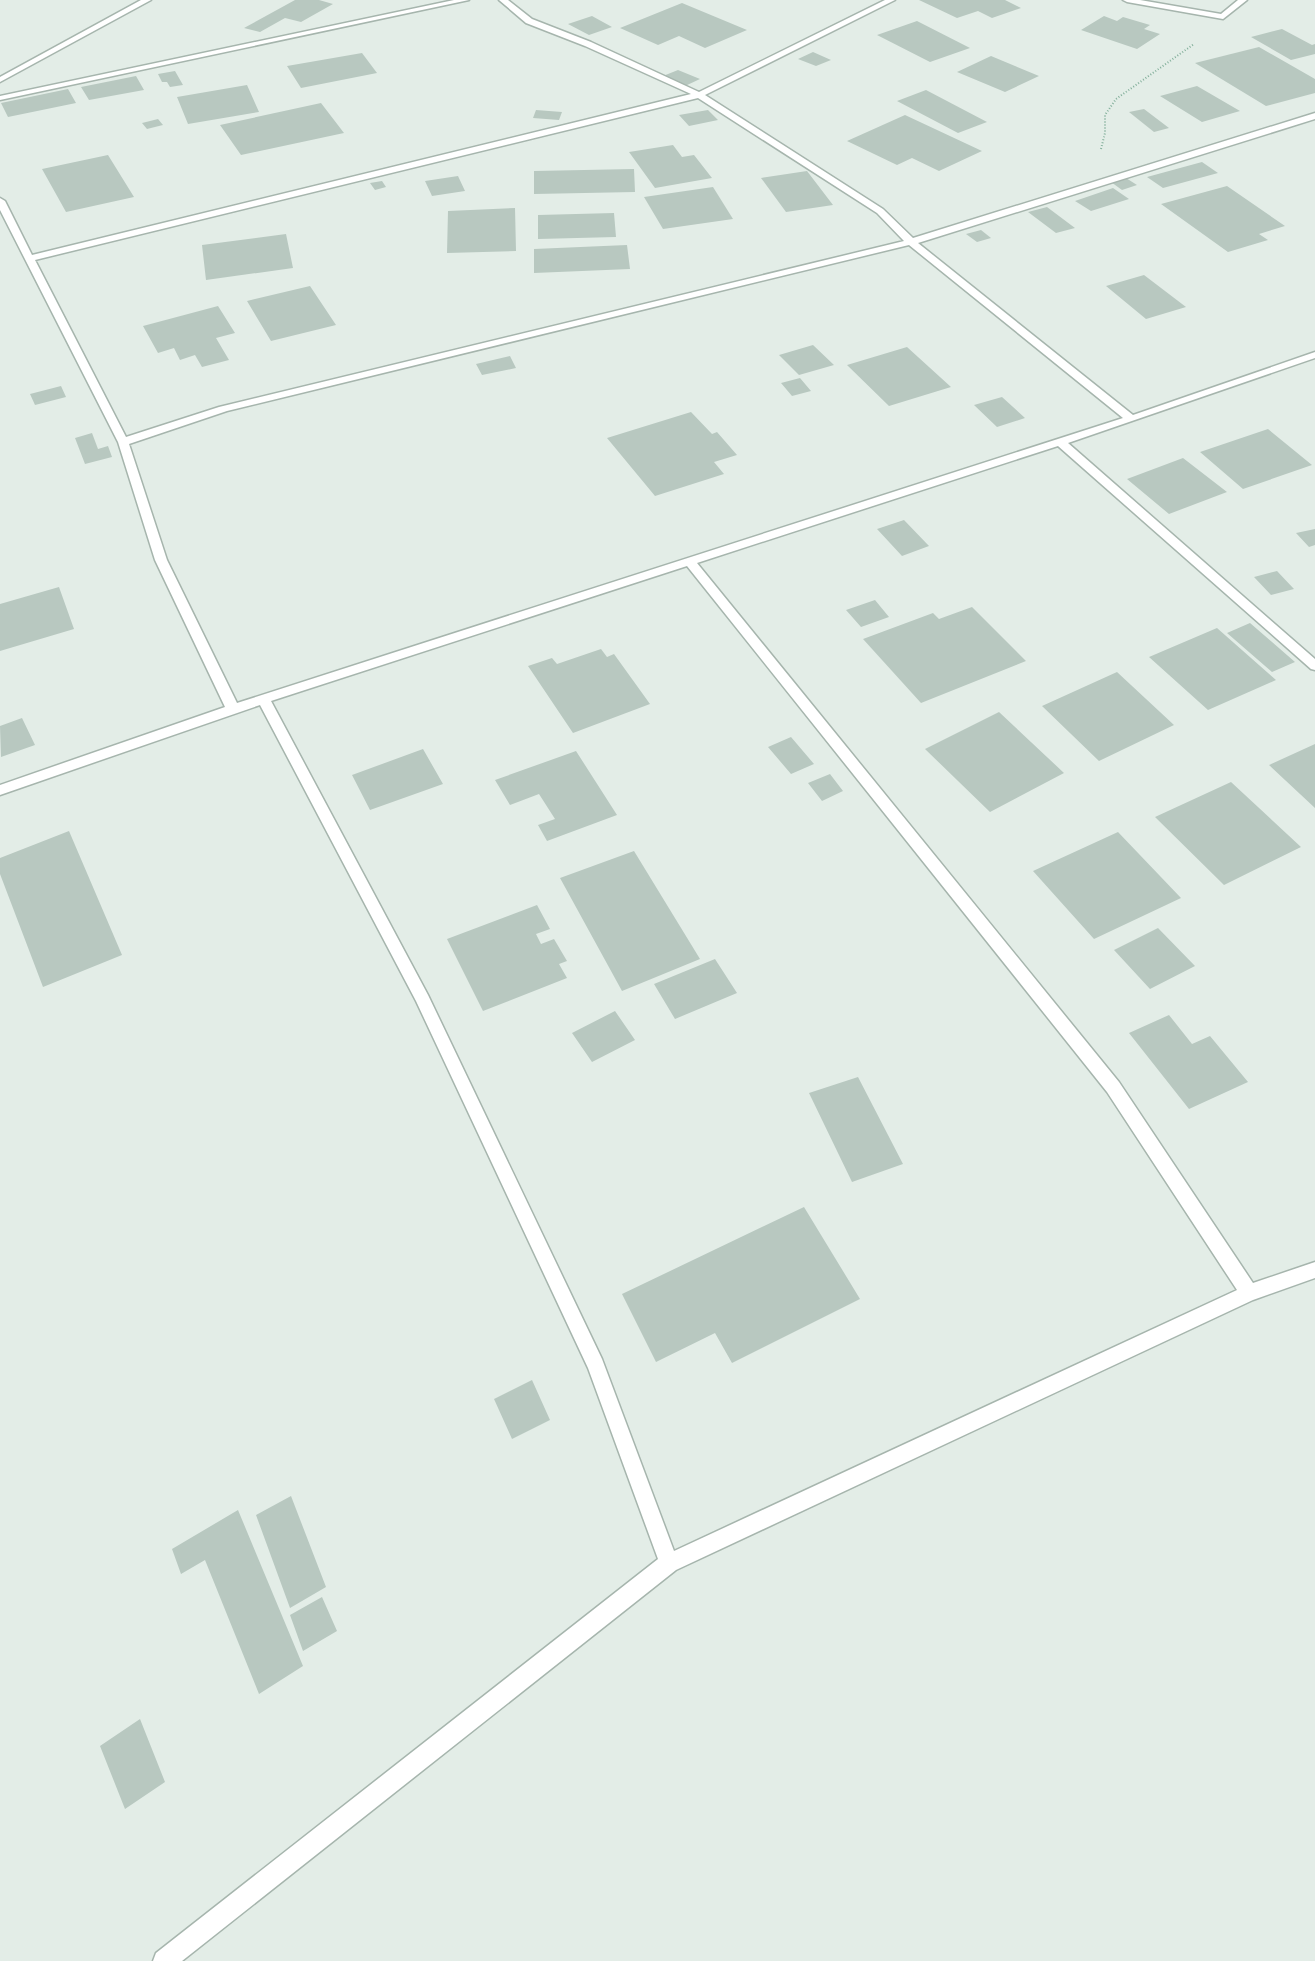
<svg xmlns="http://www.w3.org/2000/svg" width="1315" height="1961" viewBox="0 0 1315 1961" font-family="Figtree,sans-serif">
  <rect width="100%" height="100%" fill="#e3ede7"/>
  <path fill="#b8c8c0" d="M295 0H319L333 4 301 22 285 18 260 32 244 28Z
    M919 0H1005L1021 8 992 18 978 11 957 18Z
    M682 3 747 30 705 48 679 36 658 45 620 28Z
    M592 16 612 27 589 35 568 24Z
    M1104 16 1117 21 1123 17 1150 25 1144 29 1160 34 1137 49 1081 30Z
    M917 21 970 48 930 62 877 35Z
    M1282 29 1312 45 1315 44V54L1291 60 1251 37Z
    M1259 47 1315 79V93L1266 106 1195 63Z
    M813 52 831 60 816 66 798 59Z
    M362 53 377 73 301 88 287 66Z
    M991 56 1039 76 1005 92 957 72Z
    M678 70 700 79 685 86 663 76Z
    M175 71 183 85 170 87 167 82H162L158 74Z
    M136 76 144 90 89 100 81 87Z
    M247 85 259 112 188 124 177 97Z
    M1197 86 1240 111 1202 122 1160 96Z
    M68 89 76 103 8 117 1 103Z
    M926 90 987 122 958 133 897 101Z
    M321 103 344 133 241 155 220 125Z
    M1144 109 1169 128 1154 132 1129 112Z
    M536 110 562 112 559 120 533 118Z
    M708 110 718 120 689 126 679 115Z
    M905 115 982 151 939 171 912 158 897 165 847 141Z
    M158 119 163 125 147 129 142 123Z
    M673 145 682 157 694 155 712 178 655 188 629 152Z
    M108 155 134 197 66 212 42 169Z
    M1202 162 1218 173 1163 188 1147 177Z
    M634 169 635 192 534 194V171Z
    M807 171 833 205 786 212 761 178Z
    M458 176 465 191 432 196 425 181Z
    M1126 178 1137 185 1122 190 1111 182Z
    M382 181 386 187 375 190 370 183Z
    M1227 186 1285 226 1259 234 1268 240 1228 252 1161 204Z
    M713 187 733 219 663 229 644 197Z
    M1113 188 1129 199 1091 211 1075 201Z
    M1047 207 1075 228 1056 233 1028 212Z
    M515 208 516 251 447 253 448 211Z
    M614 213 616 237 538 239V215Z
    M981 230 991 238 977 242 966 234Z
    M286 234 293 268 206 280 202 245Z
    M627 245 630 269 534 273V249Z
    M1144 275 1186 307 1146 319 1106 286Z
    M310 286 336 325 271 341 247 301Z
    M218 306 235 333 216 338 229 360 202 367 195 355 180 360 174 348 158 353 143 326Z
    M813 345 834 365 799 375 779 355Z
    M907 347 951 387 889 406 847 365Z
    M510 356 516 368 482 375 476 364Z
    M800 378 811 391 792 396 781 383Z
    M61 386 66 397 35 405 30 394Z
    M1002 397 1025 418 997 427 974 405Z
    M691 412 712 434 717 432 737 455 714 462 724 474 655 496 607 438Z
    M1268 429 1312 465 1243 489 1200 452Z
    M92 433 98 449 108 446 112 457 85 464 75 438Z
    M1183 458 1227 492 1169 514 1127 479Z
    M904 520 929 546 902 556 877 529Z
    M1315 529V545L1309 547 1296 533Z
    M1277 571 1294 589 1271 595 1254 577Z
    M59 587 74 629 0 651V604Z
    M875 600 889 617 861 627 846 610Z
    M972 607 1026 661 921 703 863 639 933 613 939 619Z
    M1250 623 1295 662 1272 672 1227 633Z
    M1217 628 1276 680 1208 710 1149 657Z
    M601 649 607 657 614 654 650 704 573 733 528 666 552 658 557 664Z
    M1117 672 1174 725 1099 761 1042 706Z
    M999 712 1064 773 990 812 925 749Z
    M22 718 35 745 1 757 0 726Z
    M791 737 814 764 791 774 768 747Z
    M1315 744V808L1269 765Z
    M423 749 443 784 370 810 352 775Z
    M576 751 617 815 547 841 538 825 555 819 539 794 510 805 495 780Z
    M830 774 843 791 822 801 808 783Z
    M1231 782 1301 847 1224 885 1155 817Z
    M69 831 122 955 43 987 0 874V858Z
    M1118 832 1181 898 1094 939 1033 871Z
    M634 851 700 959 622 991 560 878Z
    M537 905 550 929 536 934 541 944 554 939 567 961 559 964 567 978 483 1011 447 939Z
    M1158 928 1195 966 1150 989 1114 950Z
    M715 959 737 993 675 1019 654 984Z
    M615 1011 635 1040 592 1062 572 1033Z
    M1169 1015 1192 1044 1210 1036 1248 1082 1189 1109 1129 1033Z
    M858 1077 903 1164 852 1182 809 1093Z
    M804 1207 860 1299 732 1363 715 1333 656 1362 622 1294Z
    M532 1380 550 1420 512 1439 494 1399Z
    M291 1496 326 1587 290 1608 256 1515Z
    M238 1510 303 1666 259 1694 205 1560 181 1574 172 1549Z
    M322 1597 337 1631 303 1651 290 1615Z
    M140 1719 165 1782 125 1809 100 1746Z"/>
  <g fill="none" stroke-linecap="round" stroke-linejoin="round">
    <defs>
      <path id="street" d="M141 0H151L0 82V77Z
        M454 0H469L0 100V96Z
        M499 0H508L532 19 591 42 699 92 885 0H895L705 95 883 209 913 238 1315 113V119L918 243 1133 415 1315 352V358L1068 443 1315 659V670L1311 669 1058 446 697 563 1119 1082 1253 1283 1315 1262V1278L1253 1300 676 1570 182 1961H153L156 1953 658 1559 588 1368 416 1001 260 705 0 795V785L225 707 155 560 118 442 0 210V198L5 201 32 255 691 94 585 46 526 23ZM698 98 877 213 904 241 219 407 126 437 35 260ZM909 245 1123 418 237 703 167 560 129 444 227 411ZM687 566 1107 1092 1237 1290 674 1551 602 1359 428 995 271 701Z
        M1123 0H1140L1221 14 1238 0H1247L1223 19 1127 2Z"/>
    </defs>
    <use href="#street" stroke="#a6b5ad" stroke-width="3"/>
    <path stroke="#84b09c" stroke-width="2" stroke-dasharray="1 2" stroke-linecap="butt" d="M1101 149 1105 133V115L1116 99 1194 44"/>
    <use href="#street" fill="#fff" fill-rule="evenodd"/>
  </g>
</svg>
